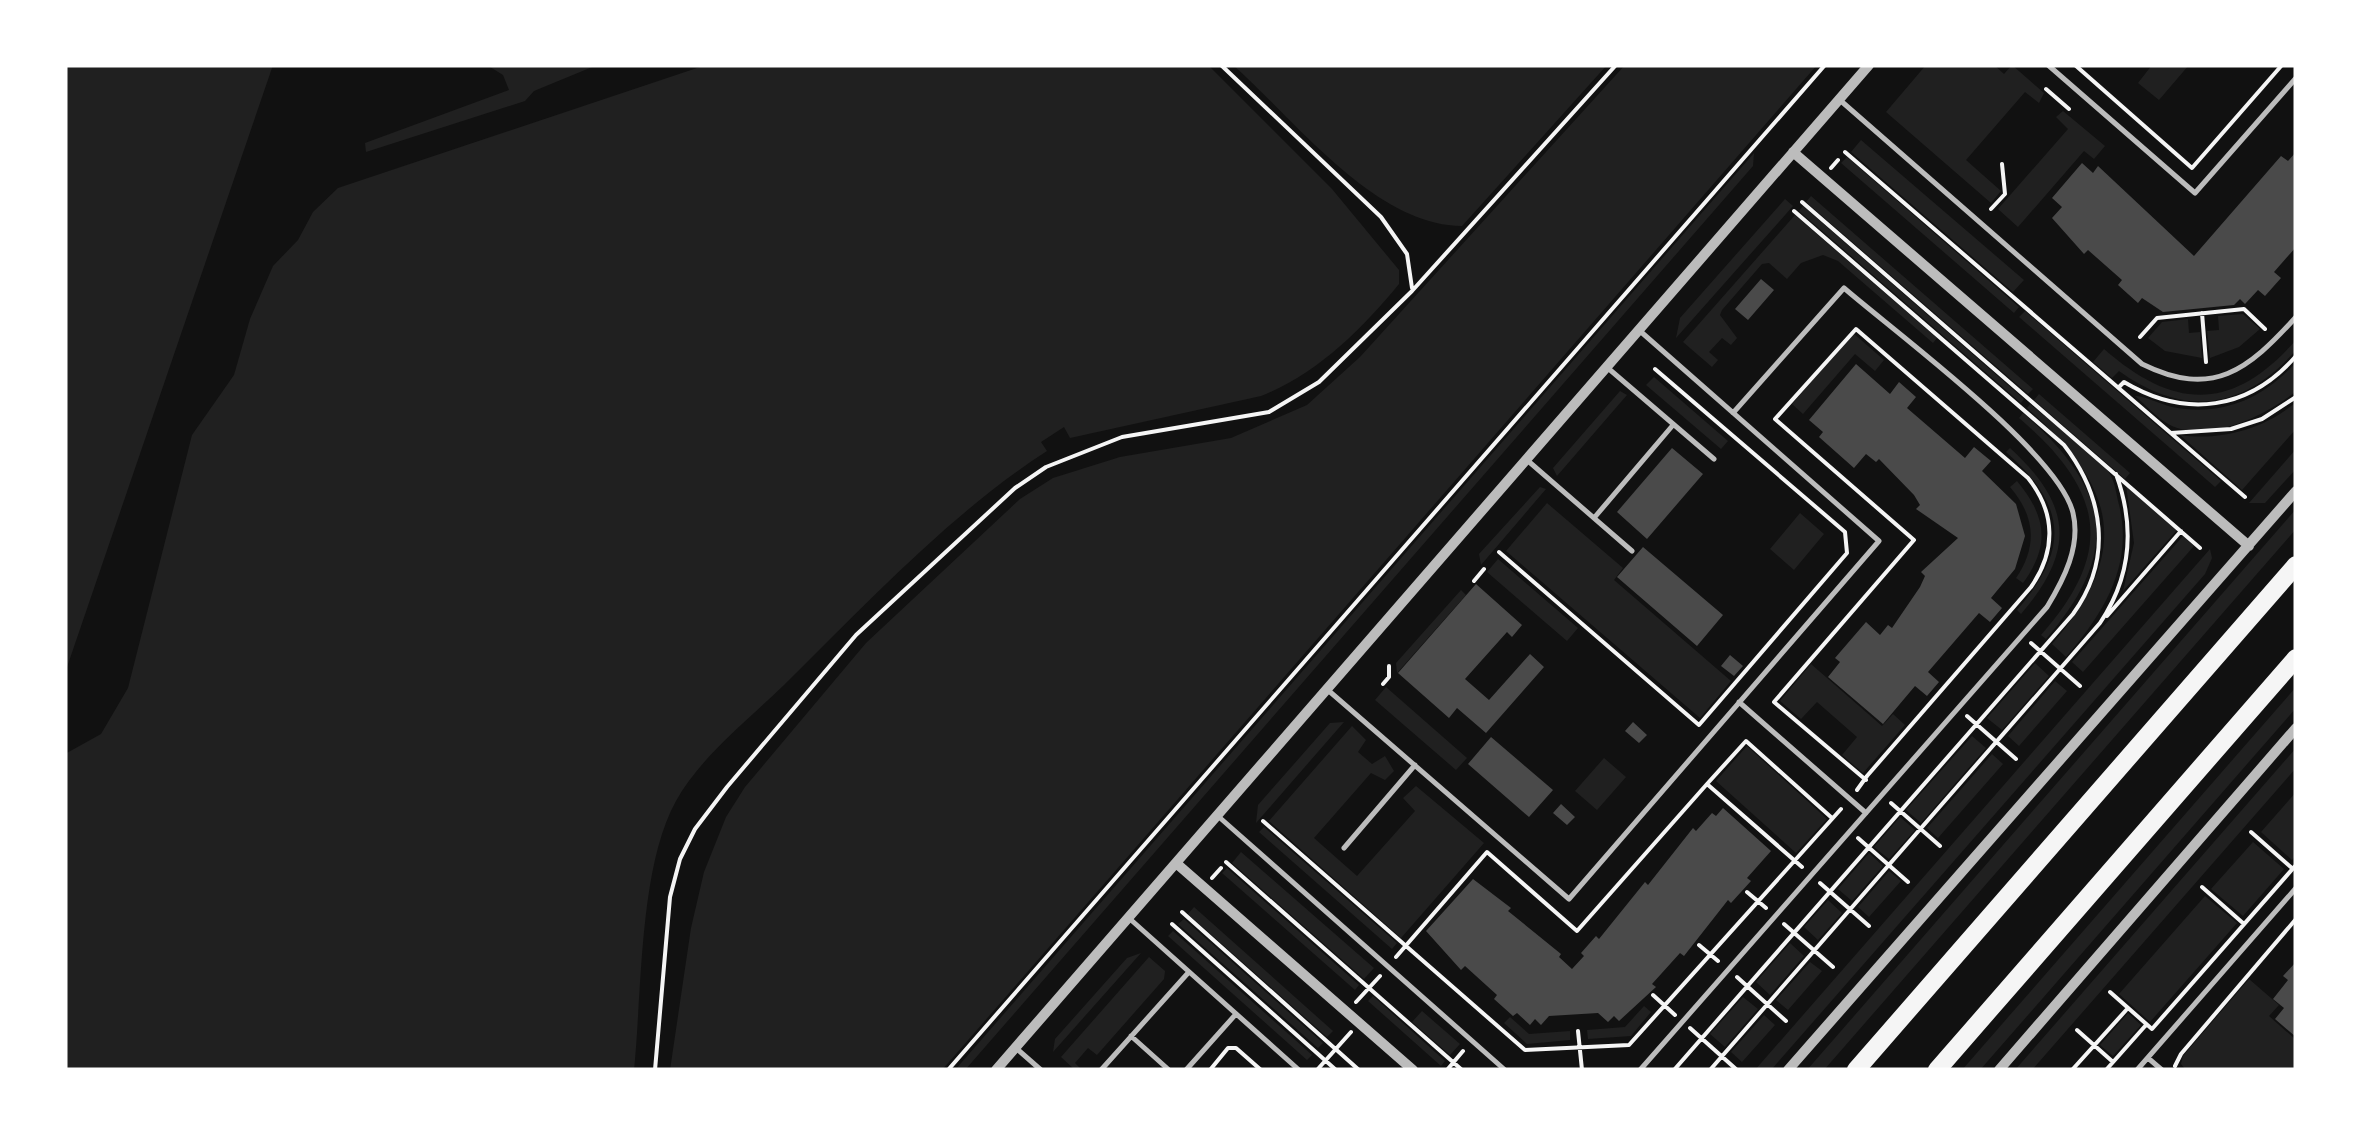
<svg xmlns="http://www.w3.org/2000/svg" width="2361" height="1135" viewBox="0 0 2361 1135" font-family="Mulish,sans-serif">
  <rect width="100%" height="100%" fill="#111"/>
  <path fill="#202020" d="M65 65H273L65 673Z
    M487 65H597L534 91 525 101 366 152 365 143 509 90 503 75Z
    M706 65H1208L1332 189 1399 270V284C1361 330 1317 374 1261 396L1070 438 1064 427 1041 442 1047 451C952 512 865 605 785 684 749 719 701 756 676 801 639 867 642 993 634 1070H65V754L101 734 128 688 192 435 234 375 250 319 273 266 298 240 313 212 338 188Z
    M1233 65H1607L1462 226C1375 226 1294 119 1233 65Z
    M1625 65H1817L942 1070H670L691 928 704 872 726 817 745 787 866 643 1020 499 1053 478 1120 457 1231 438 1307 405 1360 357Z
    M1926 65H1994L2004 74 2012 65 2044 93 2039 103 2025 92 1966 160 2001 191 1991 203 1886 112Z
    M2152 65H2189L2159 100 2138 83Z
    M2063 111 2105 146 2094 159 2084 151 2018 227 1998 209 2068 129 2056 117Z
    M1861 140 2024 280 2013 292 1851 152Z
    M1754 153 1753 166 965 1070H955Z
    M1847 157 2019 307 2014 313 1841 163Z
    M1811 196 2033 389 2028 394 1806 202Z
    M1785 199 1793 206 1676 338 1680 318Z
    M1803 206 2024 399 2021 403 1799 211Z
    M1795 215 1937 338 1933 343 1838 261 1823 255 1801 263 1787 279 1769 263 1762 264 1722 310 1720 315 1737 338 1731 345 1722 338 1709 352 1718 360 1712 367 1683 342Z
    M2025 311 2221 481 2215 487 2019 317Z
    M2243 314 2260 329 2239 347 2210 358 2207 331 2219 330 2218 316Z
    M2188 319 2189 333 2200 332 2202 358 2165 351 2148 338 2162 322Z
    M1853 333 1884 360 1875 371 1855 354 1803 414 1792 404Z
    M2296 340V350C2244 410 2184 418 2119 371L2112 378 2093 362 2104 349C2175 411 2233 412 2296 340Z
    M2296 362V391C2267 416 2202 447 2165 422 2154 415 2145 404 2135 396 2145 396 2160 404 2172 407 2221 417 2264 399 2296 362Z
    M1654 377 1728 441 1721 449 1646 385Z
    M1620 391 1627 395 1557 476 1553 468Z
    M2039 394 2130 473 2125 479 2034 400Z
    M2296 402V429L2242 490 2180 435C2220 441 2265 429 2296 402Z
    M2030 404C2054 425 2089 446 2108 471 2114 479 2116 491 2118 501 2135 562 2105 612 2066 657L2052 644C2133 551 2116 486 2027 408Z
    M2023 413C2109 488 2123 550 2046 639L2041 635C2117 549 2102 489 2019 418Z
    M2010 448C2072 505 2076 550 2021 614L2017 610C2070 549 2067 506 2006 452Z
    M2296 449V469L2265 503H2249Z
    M2017 481C2046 516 2051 545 2023 583L2016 578C2038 546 2035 516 2010 487Z
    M2126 485 2177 530 2123 591 2134 543Z
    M1540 487 1546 489 1481 565 1479 554Z
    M1547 503 1623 568 1614 580 1731 681 1700 718 1506 551Z
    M2296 509V529L1824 1070H1807Z
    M1800 513 1824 534 1794 570 1770 549Z
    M2183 536 2194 546 2083 672 2072 662Z
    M2210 549 2212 558 2205 574 1771 1070H1755Z
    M1498 559 1578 628 1567 641 1487 572Z
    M1461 590 1466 595 1397 673 1396 663Z
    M2035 663 2049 676 2002 730 1987 718Z
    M1811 664 1882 726 1893 714 1905 725 1863 773 1842 755 1857 737 1817 702 1801 719 1780 701Z
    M2055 681 2067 691 2019 746 2008 736Z
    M1386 687 1467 758 1456 770 1375 700Z
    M2296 687V708L1980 1070H1962Z
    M1344 722 1256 823 1258 805 1330 723Z
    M1352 726 1366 740 1358 752 1372 764 1385 756 1394 771 1385 780 1371 773 1314 838 1357 876 1415 811 1403 798 1416 786 1484 843 1401 938 1269 821Z
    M1972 736 1986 748 1921 823 1906 810Z
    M1747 746 1827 819 1796 853 1716 781Z
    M2296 748V768L2032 1070H2015Z
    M1992 754 2003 764 1938 838 1927 828Z
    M1604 758 1626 777 1597 810 1575 791Z
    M2296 792V855L2292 860 2261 832Z
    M1900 817 1915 830 1889 859 1874 847Z
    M1264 827 1397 943 1392 949 1259 832Z
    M2253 842 2284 869 2243 916 2211 889Z
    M1241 852 1374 968 1364 979 1232 863Z
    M1869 853 1883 866 1852 901 1838 889Z
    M1227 868 1359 985 1355 990 1222 873Z
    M1889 871 1901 881 1869 917 1858 907Z
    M2205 896 2237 923 2150 1022 2119 994Z
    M1828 900 1842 913 1818 940 1804 927Z
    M1194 907 1333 1031 1327 1037 1188 914Z
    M1184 919 1323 1043 1318 1048 1178 924Z
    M1173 931 1312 1055 1307 1060 1168 936Z
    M1790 943 1804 956 1770 995 1756 982Z
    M1141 953 1053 1052 1055 1039 1127 958Z
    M1149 957 1165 971 1164 979 1097 1055 1088 1048 1075 1063 1082 1070H1075L1061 1057Z
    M1810 962 1822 971 1788 1010 1776 1000Z
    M2249 979 2279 1005 2269 1016 2296 1040V1070H2186L2181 1064 2183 1056Z
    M1373 996 1445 1061 1441 1066 1368 1001Z
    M1743 997 1758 1009 1725 1047 1710 1034Z
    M1644 1006 1651 1012 1631 1036 1588 1039 1587 1030 1625 1027Z
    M1422 1011 1460 1044 1450 1055 1412 1022Z
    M2128 1013 2141 1025 2113 1056 2100 1045Z
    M1764 1015 1775 1025 1742 1062 1731 1052Z
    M1510 1017 1529 1034 1570 1031V1040L1527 1044 1504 1023Z"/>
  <path fill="#4a4a4a" d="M2296 152V247L2274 272 2281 278 2265 296 2258 290 2245 304 2240 299 2234 305 2163 312 2142 298 2138 303 2118 285 2122 280 2088 250 2084 254 2052 218 2062 207 2052 198 2082 163 2093 173 2098 166 2194 256 2281 156 2288 161Z
    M1761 279 1774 290 1748 320 1735 309Z
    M1856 364 1890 394 1899 382 1916 397 1907 408 1965 458 1974 447 1991 461 1982 471 2016 504 2025 536 2015 569 1991 598 2002 608 1990 622 1979 613 1928 672 1939 682 1927 696 1915 686 1883 724 1828 677 1840 662 1835 658 1866 622 1880 635 1888 625 1892 628 1920 587 1925 576 1921 572 1958 538 1916 509 1920 505 1914 495 1879 459 1876 462 1866 454 1854 468 1819 437 1823 432 1809 420Z
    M1672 448 1703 474 1647 539 1617 512Z
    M1643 547 1723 615 1697 646 1617 577Z
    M1476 584 1522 625 1512 637 1507 632 1465 679 1489 700 1530 654 1544 667 1486 733 1457 708 1449 718 1398 673Z
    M1730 655 1743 666 1734 676 1721 666Z
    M1633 722 1647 735 1639 743 1625 731Z
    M1491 737 1553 790 1529 817 1468 764Z
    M1561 804 1575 817 1567 825 1553 813Z
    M1723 808 1771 851 1747 878 1751 881 1731 903 1728 900 1684 956 1680 953 1652 984 1656 987 1619 1021 1614 1016 1608 1022 1598 1013 1549 1016 1541 1025 1535 1019 1530 1025 1517 1013 1513 1016 1494 999 1497 995 1465 966 1461 970 1426 931 1473 879 1511 908 1508 911 1561 954 1559 957 1572 969 1584 956 1581 953 1596 936 1599 939 1645 882 1648 885 1693 828 1696 831 1712 813 1716 816Z
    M2296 962V1037L2275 1019 2284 1008 2273 999 2288 980 2283 976Z"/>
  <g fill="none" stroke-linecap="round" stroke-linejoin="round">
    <path stroke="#f5f5f5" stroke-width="4" d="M1221 65 1381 217 1407 254 1412 288
      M2075 65 2192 168 2282 65
      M2046 89 2069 109
      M1845 152 2245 497
      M1831 168 1838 160
      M1802 202 2200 548
      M1991 209 2005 194 2002 164
      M2202 313 2206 362
      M2140 337 2157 318 2244 309 2265 329
      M2119 387 2124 382C2186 419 2249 410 2296 356
      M2171 433 2231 429 2262 419 2296 397
      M1499 552 1699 725 1847 553 1845 532 1655 369
      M1474 581 1484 569
      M2107 616 2181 531
      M2031 643 2080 686
      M1383 684 1389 677V666
      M1967 716 2016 759
      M1707 784 1746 741 1832 818
      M1857 790 1867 776 2031 587C2056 551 2056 513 2028 478L1856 329 1775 419 1914 540 1774 702 1866 780
      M1891 803 1940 846
      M1263 821 1525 1050 1629 1045 1841 809
      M2251 832 2293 869
      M1858 838 1908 882
      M1226 862 1462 1070
      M1212 878 1221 868
      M1820 883 1869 926
      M2202 887 2244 924
      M1747 892 1766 908
      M1182 912 1359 1070
      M1172 924 1336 1070
      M1784 924 1833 967
      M1699 945 1718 961
      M1396 957 1487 852 1577 931 1707 784 1802 867
      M1737 977 1786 1021
      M2110 992 2152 1029
      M1653 995 1675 1015
      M1356 1002 1380 976
      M1690 1028 1737 1070
      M2152 1029 2296 865
      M2077 1030 2113 1062
      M1578 1031 1582 1070
      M2175 1066 2181 1054 2296 919
      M655 1070 670 897 680 859 695 829 727 787 856 635 1015 488 1046 467 1122 437 1269 412 1319 382 1412 291 1616 65
      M948 1070 1825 65
      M1210 1070 1228 1048H1236L1261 1070
      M1317 1070 1351 1032
      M1447 1070 1463 1051
      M1674 1070 2073 614C2113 559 2104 497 2064 445L1794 211
      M1710 1070 2100 623C2131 577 2135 526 2116 474
      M2072 1070 2128 1008
      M2106 1070 2146 1025"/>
    <path stroke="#bcbcbc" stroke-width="5" d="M2048 65 2195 193 2296 78
      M1841 101 2142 364C2213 399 2248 370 2296 317
      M1609 369 1714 459
      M1527 460 1632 551
      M1594 518 1673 425
      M1329 691 1569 899 1879 541 1640 331
      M1739 702 1866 813
      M1219 817 1505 1070
      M1344 848 1415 765
      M1130 919 1299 1070
      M1131 1036 1169 1070
      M1017 1049 1041 1070
      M2148 1058 2162 1070
      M1101 1070 1188 973
      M1186 1070 1236 1014
      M1640 1070 2047 607C2064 579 2081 546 2073 513 2059 453 1896 333 1844 288L1733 413
      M2137 1070 2296 888"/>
    <path stroke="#bcbcbc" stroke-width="10" d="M1793 152 2249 546
      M1176 863 1413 1070
      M996 1070 1869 65
      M1788 1070 2296 491
      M1999 1070 2296 728"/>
    <path stroke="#f5f5f5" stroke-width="18" d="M1856 1070 2296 565
      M1937 1070 2296 658"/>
  </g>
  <rect width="2361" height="1135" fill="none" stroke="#ffffff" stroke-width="135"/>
</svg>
